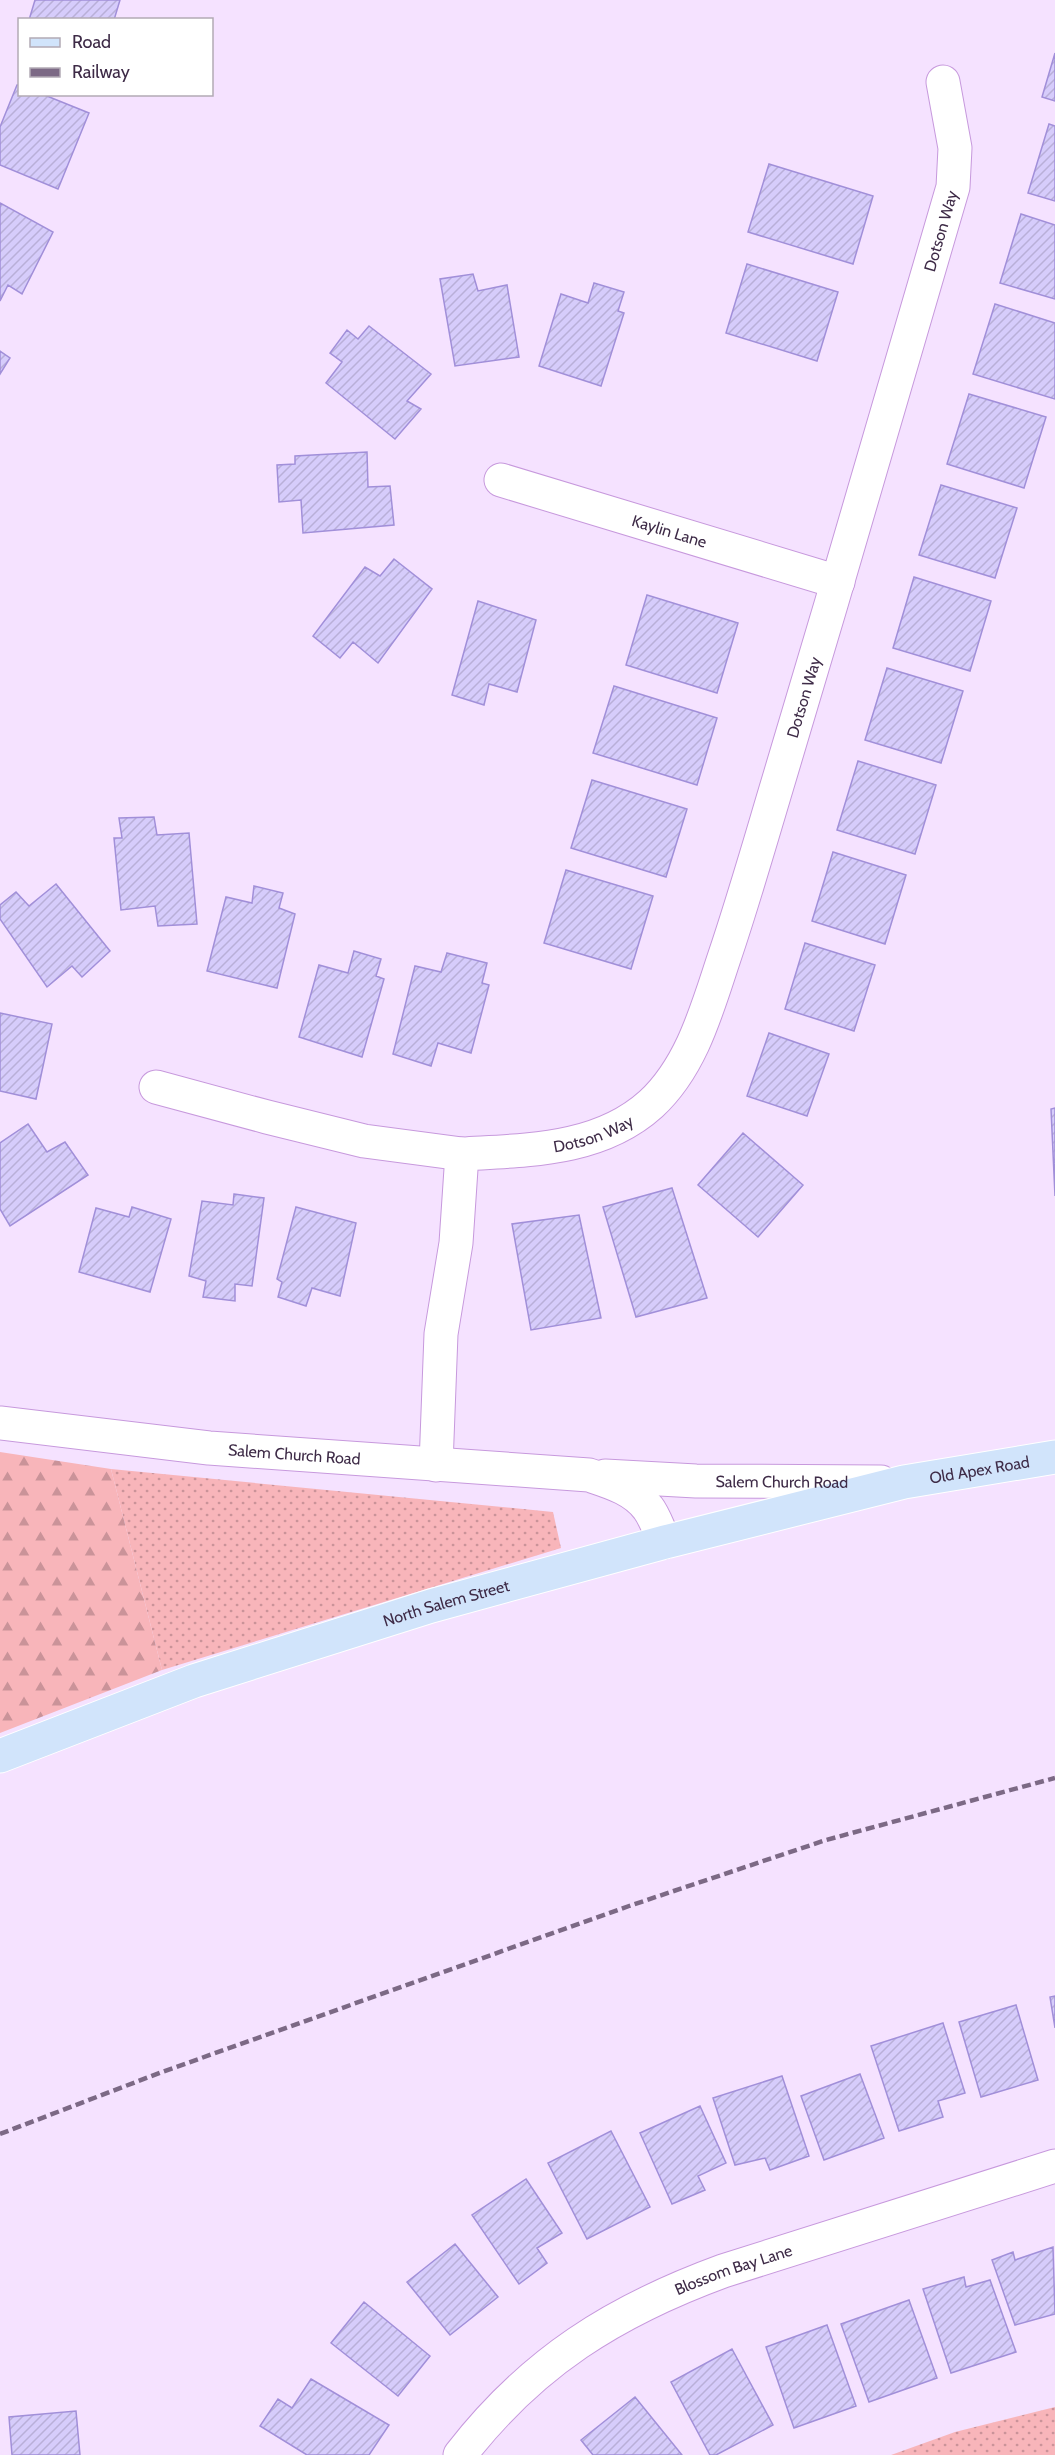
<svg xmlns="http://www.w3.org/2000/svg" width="1055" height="2455" viewBox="0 0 1055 2455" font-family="Cabin,sans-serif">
  <defs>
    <pattern id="grass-dots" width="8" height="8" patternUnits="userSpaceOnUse" patternTransform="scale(1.5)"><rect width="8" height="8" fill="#f8b5ba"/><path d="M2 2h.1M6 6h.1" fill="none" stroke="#ca9399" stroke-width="1.8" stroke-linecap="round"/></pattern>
    <pattern id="forest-firs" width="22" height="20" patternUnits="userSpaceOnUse" patternTransform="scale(1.5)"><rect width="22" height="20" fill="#f8b5ba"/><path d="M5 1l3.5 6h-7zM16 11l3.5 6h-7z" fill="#ca9399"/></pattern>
    <pattern id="building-hatch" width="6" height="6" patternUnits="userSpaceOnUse" patternTransform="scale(1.5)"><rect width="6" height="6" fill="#d6ccfb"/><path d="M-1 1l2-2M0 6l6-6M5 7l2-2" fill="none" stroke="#b9afd8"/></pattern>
  </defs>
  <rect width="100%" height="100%" fill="#f5e2ff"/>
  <path fill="url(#grass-dots)" d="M111 1469 553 1512 561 1548 162 1670Z
    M1055 2407V2455H891L955 2432Z"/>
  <path fill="url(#forest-firs)" d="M0 1452 111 1469 162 1670 0 1733Z"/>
  <path fill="url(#building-hatch)" stroke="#a18fd9" stroke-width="1.5" d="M35 0H120L114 20H29Z
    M1055 53V101L1042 97Z
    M17 85H20V94H42L89 113 58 189 0 165V127Z
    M1049 124 1055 126V201L1028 193Z
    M769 164 873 196 853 264 748 232Z
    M0 203 53 232 22 294 8 285 0 301Z
    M1021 214 1055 225V299L1000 283Z
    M747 264 838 292 817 361 726 333Z
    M473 274 478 291 507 285 519 357 455 366 440 279Z
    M594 283 624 292 618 311 624 313 601 386 539 366 561 294 588 303Z
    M995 304 1055 323V399L973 374Z
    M369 326 431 374 407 401 421 409 395 439 326 383 342 362 330 353 347 330 358 339Z
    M0 351 10 358 0 374Z
    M969 394 1046 417 1024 488 947 464Z
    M367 452 368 487 390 486 394 525 303 533 301 500 279 502 277 465 295 464V456Z
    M941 485 1017 508 995 578 919 555Z
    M394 559 432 589 378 663 353 642 340 658 313 636 365 567 380 576Z
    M914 577 991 601 970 671 893 648Z
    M647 595 738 623 717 693 626 665Z
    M478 601 536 620 517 692 489 684 484 705 452 695Z
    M887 668 963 691 941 763 865 740Z
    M614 686 717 718 697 785 593 753Z
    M858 761 936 785 915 854 837 830Z
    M592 780 687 809 666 877 571 848Z
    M154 817 157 835 189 833 197 924 158 926 155 906 121 910 114 838H122L119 818Z
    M833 852 906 875 885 944 812 921Z
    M566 870 653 896 631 969 544 943Z
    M56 884 110 951 82 977 72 966 47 987 0 919V905L16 892 29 906Z
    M254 886 283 893 279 908 295 914 277 988 207 971 226 897 252 903Z
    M805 943 875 965 854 1031 785 1009Z
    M354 951 381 959 376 976 384 979 362 1057 299 1037 319 965 348 973Z
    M447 953 487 963 482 983 489 985 471 1053 438 1043 431 1066 393 1054 415 966 441 972Z
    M0 1013 52 1024 36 1099 0 1091Z
    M769 1033 829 1054 807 1116 747 1096Z
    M1055 1108V1196L1051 1109Z
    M28 1124 47 1152 65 1142 88 1175 10 1226 0 1209V1143Z
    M743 1133 803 1185 758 1237 698 1185Z
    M672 1188 707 1298 636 1317 603 1207Z
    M234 1194 264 1198 252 1286 235 1284V1301L203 1297 206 1281 189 1276 202 1201 233 1205Z
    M132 1207 171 1219 150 1292 79 1272 96 1208 129 1217Z
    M296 1207 356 1223 340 1296 312 1288 306 1306 278 1297 282 1282 277 1279Z
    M579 1215 601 1318 531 1330 512 1224Z
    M1055 1996V2028L1050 1997Z
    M1016 2005 1038 2080 981 2097 959 2022Z
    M943 2023 965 2093 938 2101 943 2117 899 2131 871 2046Z
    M860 2074 884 2138 824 2160 801 2096Z
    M782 2076 809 2156 770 2170 765 2158 735 2165 713 2098Z
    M700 2106 726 2163 698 2176 705 2190 672 2204 640 2133Z
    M611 2131 650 2207 587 2239 548 2163Z
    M526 2179 562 2233 537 2248 547 2263 519 2284 472 2215Z
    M455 2244 498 2297 450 2335 407 2282Z
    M1053 2247 1055 2314 1015 2325 992 2260 1013 2252 1015 2260Z
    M964 2277 966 2287 990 2280 1016 2352 951 2373 923 2289Z
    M909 2300 937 2378 869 2402 841 2324Z
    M364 2302 430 2356 398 2396 331 2343Z
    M827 2325 856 2406 794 2428 766 2347Z
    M732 2349 773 2425 716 2455H710L671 2382Z
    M311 2379 389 2425 369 2455H307L260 2426 278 2399 292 2408Z
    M635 2397 682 2455H593L581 2440Z
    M76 2411 80 2455H12L9 2417Z"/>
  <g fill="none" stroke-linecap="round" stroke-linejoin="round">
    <defs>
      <g id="minor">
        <path id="s1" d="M501 480 838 582"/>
        <path d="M156 1087 267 1117 364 1141 462 1154"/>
        <path id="s2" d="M0 1423 209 1448 589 1475C610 1482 634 1489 648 1508 655 1517 659 1531 665 1542"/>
        <path id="s3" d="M436 1465 441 1334 456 1243 462 1154C527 1150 599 1151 651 1104 692 1066 707 1009 724 958 744 899 761 839 779 779 838 582 896 385 953 187L955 148 943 82"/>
        <path id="s4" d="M605 1476 696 1481 881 1482"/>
        <path id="s5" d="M460 2455C532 2362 614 2311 723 2271L1055 2166"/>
      </g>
      <g id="major">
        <path id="s6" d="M0 1756 194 1681 431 1606 665 1542 904 1482 1055 1457"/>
      </g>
    </defs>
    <use href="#minor" stroke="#c799dd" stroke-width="35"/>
    <use href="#major" stroke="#fff" stroke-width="35"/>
    <use href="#minor" stroke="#fff" stroke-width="33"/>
    <use href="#major" stroke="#d1e4fb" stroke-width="33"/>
    <path stroke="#7c6985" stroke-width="4.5" stroke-dasharray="9 4.5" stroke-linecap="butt" d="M0 2134 162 2072 629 1906 826 1840 1055 1778"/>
  </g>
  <g text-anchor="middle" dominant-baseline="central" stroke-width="4.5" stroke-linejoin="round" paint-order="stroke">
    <g font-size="16" fill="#3e2b47" stroke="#fff">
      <text stroke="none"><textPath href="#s3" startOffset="1436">Dotson Way</textPath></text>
      <text stroke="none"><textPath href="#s1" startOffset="176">Kaylin Lane</textPath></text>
      <text stroke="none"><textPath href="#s3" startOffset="950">Dotson Way</textPath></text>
      <text stroke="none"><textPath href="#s3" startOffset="446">Dotson Way</textPath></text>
      <text stroke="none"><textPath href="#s2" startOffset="296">Salem Church Road</textPath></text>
      <text stroke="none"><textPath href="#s6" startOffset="1022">Old Apex Road</textPath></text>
      <text stroke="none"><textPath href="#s4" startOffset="177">Salem Church Road</textPath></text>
      <text stroke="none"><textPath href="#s6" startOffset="472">North Salem Street</textPath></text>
      <text stroke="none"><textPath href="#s5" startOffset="336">Blossom Bay Lane</textPath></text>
    </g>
  </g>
  <rect x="18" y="18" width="195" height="78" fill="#ffffff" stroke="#b2aab5" stroke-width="1.5"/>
  <rect x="30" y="38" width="30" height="9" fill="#d1e4fb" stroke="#b2aab5" stroke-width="1.5"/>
  <text x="72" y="48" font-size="18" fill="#3e2b47">Road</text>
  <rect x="30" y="68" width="30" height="9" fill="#7c6985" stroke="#b2aab5" stroke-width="1.5"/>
  <text x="72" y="78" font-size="18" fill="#3e2b47">Railway</text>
</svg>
